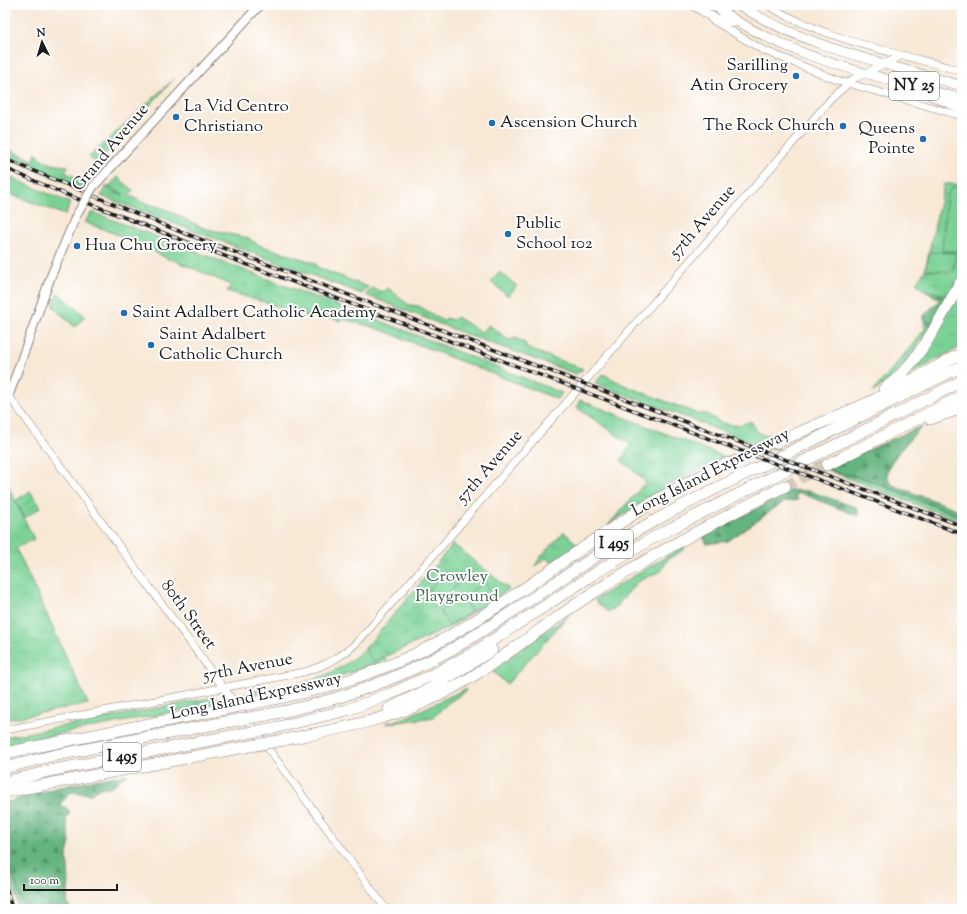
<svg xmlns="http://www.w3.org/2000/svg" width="967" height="914" viewBox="0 0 967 914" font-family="'Sorts Mill Goudy',serif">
  <defs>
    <pattern id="grass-tufts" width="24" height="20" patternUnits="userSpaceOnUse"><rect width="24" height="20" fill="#7bd296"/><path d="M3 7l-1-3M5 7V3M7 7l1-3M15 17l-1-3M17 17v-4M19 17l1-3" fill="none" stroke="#6ab481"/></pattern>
    <pattern id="forest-firs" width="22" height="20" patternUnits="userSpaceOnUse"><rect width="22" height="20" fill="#64b47f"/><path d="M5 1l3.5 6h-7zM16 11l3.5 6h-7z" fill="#529267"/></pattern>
    <pattern id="park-crowns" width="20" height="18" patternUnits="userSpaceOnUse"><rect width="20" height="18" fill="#7bd296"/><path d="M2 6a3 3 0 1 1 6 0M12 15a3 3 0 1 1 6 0" fill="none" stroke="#6ab481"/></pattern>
    <pattern id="garden-furrows" width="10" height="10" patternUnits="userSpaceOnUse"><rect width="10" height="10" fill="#7bd296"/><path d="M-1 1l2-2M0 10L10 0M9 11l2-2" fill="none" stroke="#6ab481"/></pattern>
  </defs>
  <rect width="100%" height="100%" fill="#fff"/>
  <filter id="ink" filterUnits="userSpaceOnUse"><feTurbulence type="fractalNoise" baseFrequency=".025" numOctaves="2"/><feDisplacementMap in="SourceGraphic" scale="8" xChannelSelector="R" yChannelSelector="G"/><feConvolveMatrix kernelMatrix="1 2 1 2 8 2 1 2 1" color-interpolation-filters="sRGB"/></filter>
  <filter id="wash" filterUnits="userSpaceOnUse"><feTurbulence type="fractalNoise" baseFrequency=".012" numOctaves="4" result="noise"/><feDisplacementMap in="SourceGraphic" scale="16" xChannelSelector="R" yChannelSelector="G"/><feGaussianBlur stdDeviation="0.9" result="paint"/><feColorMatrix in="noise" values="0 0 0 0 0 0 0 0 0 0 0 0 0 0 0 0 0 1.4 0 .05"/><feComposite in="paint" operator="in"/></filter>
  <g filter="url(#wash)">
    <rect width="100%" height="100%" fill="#f8e8d6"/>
    <path fill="url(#grass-tufts)" stroke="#4c7759" d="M5 147 34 161 36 153C45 164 54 165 68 166L65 172 85 182 79 188 5 156Z
      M5 175 70 203 65 215 5 192Z
      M118 177 133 190 128 196 136 198 139 201 165 209 203 228 248 238 259 245 315 263 319 268 368 287 362 294 101 196 107 186 114 192 124 195 108 187Z
      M92 212 349 310 340 321 313 313 309 318 303 314 227 291 231 285 171 259 170 260 145 247 141 251 126 238 84 222Z
      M962 286V346L904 377Z
      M372 288 382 292 388 288 409 305 419 306 443 321 446 318 453 320 456 317 481 332 489 325 509 340 516 338 526 344V348L583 369 576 374 468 335 366 295Z
      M58 293 85 316 75 327 53 307Z
      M353 310 562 393 557 399 373 327 345 320Z
      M925 314V319L930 327C910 356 901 373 872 393L925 329 923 318Z
      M603 374 624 385 698 414H707C715 421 732 428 743 424 747 423 747 421 752 422L755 430 764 435 779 433 773 437 779 450 758 445 595 383Z
      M580 400 725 457 668 486 608 525 646 482 621 460 631 445 576 407Z
      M824 459 828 468 835 472 865 479 951 513 962 517V522L809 463Z
      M564 532 578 545 551 562 546 558 535 566 542 555Z
      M684 546V550L668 559 661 571 637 582 615 608 608 612 594 600Z
      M569 615 507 684 491 670Z
      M368 645 387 660C340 677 294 690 246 699L243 695C252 690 266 689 276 688 312 682 343 672 368 645Z
      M465 689 466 691 448 703 434 717 385 724 409 716Z
      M216 697 220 703 38 738 5 746V737Z
      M5 831 8 837 7 857 23 906 26 909H19L5 854Z"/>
    <path fill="url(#forest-firs)" stroke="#40684e" d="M962 267V274L930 327 925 319V314L940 300 926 291 922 282Z
      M924 425C916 432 889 461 888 470 886 476 889 480 892 485L962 511V517L865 479 835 472 828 468Z
      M787 490 809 491 858 508V516L800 493 795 496 798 500 784 502 728 541 707 544 703 537 788 492Z
      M127 774 111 787 100 788 91 794 71 792 60 804 70 811 66 820 70 842 67 854 69 881 67 902 70 909H26L23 906 7 857 8 837 5 831V803L59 787Z"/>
    <path fill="url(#park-crowns)" stroke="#4c7759" d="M175 78 96 164 89 157Z
      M944 184H962V273L949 296 922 289 916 283 925 270Z
      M5 480 34 539 16 548 88 704 5 720Z
      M453 544 509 589 448 628 373 662 365 649Z"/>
    <path fill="url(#garden-furrows)" stroke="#4c7759" d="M30 491 41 507 25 518 15 501Z"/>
    <path fill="#7bd296" stroke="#4c7759" d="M953 187 962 188V251H942L947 194Z
      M930 252 956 253 953 271 925 270Z
      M500 272 517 286 508 296 491 282Z
      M446 572 458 583 441 602 429 590Z
      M485 583 494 597 472 611 463 597Z
      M462 597 471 612 449 626 440 611Z"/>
  </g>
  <g filter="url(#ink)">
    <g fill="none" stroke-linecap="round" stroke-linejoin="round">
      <path stroke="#d7c9ba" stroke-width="11" stroke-dasharray="11 5.5" stroke-linecap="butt" d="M728 463 775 443
        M785 486 827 465"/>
      <defs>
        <path id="tertiary" d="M767 5C826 40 897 53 962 71
          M711 19 763 50 837 80 962 116
          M9 396 386 909
          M5 730 304 672C328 665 346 655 363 636L831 99 853 79 903 55"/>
        <path id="secondary" d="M93 187 260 5
          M5 406 51 276 76 216"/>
        <path id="primary" d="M693 5 716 19 735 22
          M713 5C785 58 877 76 962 99
          M739 5C806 48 887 63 962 86
          M930 95 962 109"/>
        <path id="motorway" d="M884 389C919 365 941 316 962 280
          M930 419 962 408
          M775 443 872 401 962 353
          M827 465 962 396
          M259 702C320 691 378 674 433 645 535 590 622 509 728 463
          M389 709 433 687 492 650
          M266 715C332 703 395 681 454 648 516 612 574 568 636 531 680 506 726 483 772 461 835 429 899 397 962 366
          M274 728 347 710 390 694 432 675 473 653 597 572 656 536 962 381
          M284 740C332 730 380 722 425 702 483 676 531 634 584 599 648 556 717 521 785 486
          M5 753 219 710
          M5 768 51 756 226 722
          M5 782 54 770 236 735
          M5 792 245 747"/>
      </defs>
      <use href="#tertiary" stroke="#8a8279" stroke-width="8"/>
      <use href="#secondary" stroke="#8a8279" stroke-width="10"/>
      <use href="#primary" stroke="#8a8279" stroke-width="10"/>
      <use href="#motorway" stroke="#8a8279" stroke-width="12"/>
      <use href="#tertiary" stroke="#fff" stroke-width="7"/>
      <use href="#secondary" stroke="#fff" stroke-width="8"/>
      <use href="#primary" stroke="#fff" stroke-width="9"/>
      <use href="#motorway" stroke="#fff" stroke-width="11"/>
      <defs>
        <path id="rail" d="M5 159 176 230 962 526
          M5 168 60 192 174 237 962 534
          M5 883 12 909"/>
      </defs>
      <use href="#rail" stroke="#1c1c1c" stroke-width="3.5"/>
      <use href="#rail" stroke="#fff" stroke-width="2" stroke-dasharray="6" stroke-linecap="butt"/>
      <defs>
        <path id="secondary-bridge" d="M76 216 93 187"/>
        <path id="motorway-bridge" d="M219 710 259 702
          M226 722 266 715
          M236 735 274 728
          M245 747 284 740"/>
      </defs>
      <use href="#secondary-bridge" stroke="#8a8279" stroke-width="10" stroke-linecap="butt"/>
      <use href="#motorway-bridge" stroke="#8a8279" stroke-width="12" stroke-linecap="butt"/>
      <use href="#secondary-bridge" stroke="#fff" stroke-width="8"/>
      <use href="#motorway-bridge" stroke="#fff" stroke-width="11"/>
    </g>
  </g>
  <g fill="#1f6fb2" stroke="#fff" stroke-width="1.5">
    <circle cx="796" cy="76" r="4"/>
    <circle cx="176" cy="117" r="4"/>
    <circle cx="492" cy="123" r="4"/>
    <circle cx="843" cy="126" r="4"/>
    <circle cx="923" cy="139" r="4"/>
    <circle cx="508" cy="234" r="4"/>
    <circle cx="77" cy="246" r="4"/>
    <circle cx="124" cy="313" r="4"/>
    <circle cx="151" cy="345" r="4"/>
  </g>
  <g text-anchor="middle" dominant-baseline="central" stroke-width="4" stroke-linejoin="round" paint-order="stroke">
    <g fill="#fff" stroke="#606060" stroke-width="1">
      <rect x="889" y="72" width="50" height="28" rx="3"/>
      <rect x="595" y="530" width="38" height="28" rx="3"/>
      <rect x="103" y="743" width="38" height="28" rx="3"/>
    </g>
    <g font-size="16" font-weight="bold" fill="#1c1c1c">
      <text x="914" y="86">NY 25</text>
      <text x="614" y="544">I 495</text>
      <text x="122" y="757">I 495</text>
    </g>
    <g font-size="17" fill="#1c1c1c" stroke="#fff" text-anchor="start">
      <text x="788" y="66" text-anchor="end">Sarilling<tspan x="788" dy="20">Atin Grocery</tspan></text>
      <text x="184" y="107">La Vid Centro<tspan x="184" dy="20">Christiano</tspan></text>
      <text x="500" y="123">Ascension Church</text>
      <text x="835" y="126" text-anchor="end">The Rock Church</text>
      <text x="915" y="129" text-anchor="end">Queens<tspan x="915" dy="20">Pointe</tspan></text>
      <text x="516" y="224">Public<tspan x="516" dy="20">School 102</tspan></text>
      <text x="85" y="246">Hua Chu Grocery</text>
      <text x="132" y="313">Saint Adalbert Catholic Academy</text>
      <text x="159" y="335">Saint Adalbert<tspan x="159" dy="20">Catholic Church</tspan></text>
    </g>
    <g font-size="17" fill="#1c1c1c" stroke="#fff">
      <text transform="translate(111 148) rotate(-50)">Grand Avenue</text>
      <text transform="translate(703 222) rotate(-49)">57th Avenue</text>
      <text transform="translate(490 467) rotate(-49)">57th Avenue</text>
      <text transform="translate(711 473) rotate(-27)">Long Island Expressway</text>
      <text transform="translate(188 615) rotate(54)">80th Street</text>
      <text transform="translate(248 668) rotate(-11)">57th Avenue</text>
      <text transform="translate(256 697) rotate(-12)">Long Island Expressway</text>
    </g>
    <g font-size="17" fill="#42654d" stroke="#fff">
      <text x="457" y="577">Crowley<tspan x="457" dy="20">Playground</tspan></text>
    </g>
  </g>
  <rect width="967" height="914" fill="none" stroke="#fff" stroke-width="20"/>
  <g transform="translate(42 42) rotate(355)" stroke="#ffffff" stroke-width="3" paint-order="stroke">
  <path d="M0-3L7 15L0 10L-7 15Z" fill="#1c1c1c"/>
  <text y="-6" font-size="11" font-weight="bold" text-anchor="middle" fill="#1c1c1c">N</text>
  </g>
  <path d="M24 884v6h93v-6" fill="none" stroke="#1c1c1c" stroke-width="2"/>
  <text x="30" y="884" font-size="12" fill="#1c1c1c" stroke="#ffffff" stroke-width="3" paint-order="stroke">100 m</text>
</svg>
